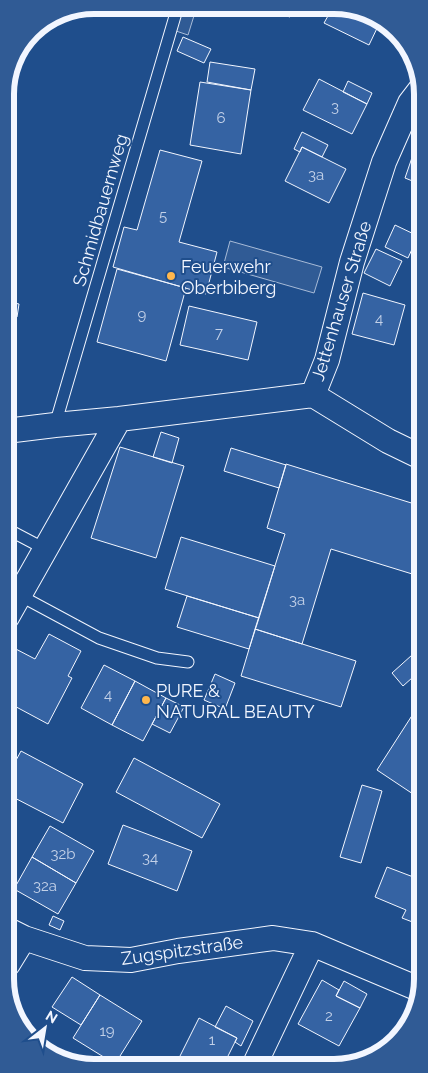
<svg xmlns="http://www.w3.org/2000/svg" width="428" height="1073" viewBox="0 0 428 1073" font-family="Raleway,sans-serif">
  <rect width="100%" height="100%" fill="#1f4e8c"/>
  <path fill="#305b95" stroke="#a8bbd7" d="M183 6H197L188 35 176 31Z
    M230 241 322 267 314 293 223 267Z"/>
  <path fill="#3563a3" stroke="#f2f6ff" d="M253 6H293L290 17Z
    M333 7H352L380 22 369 45 324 23Z
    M380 22 397 31 399 36 379 25Z
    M183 37 211 49 204 63 177 51Z
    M210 62 255 69 251 90 207 82Z
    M319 79 367 104 352 134 303 110Z
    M348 81 372 93 367 104 343 92Z
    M200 82 251 90 241 154 190 145Z
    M302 132 328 145 322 157 302 147 300 152 294 149Z
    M418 140 420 141V184L405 178Z
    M302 147 346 169 329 203 285 181Z
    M160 150 202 161 179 242 217 252 206 294 113 267 124 227 137 230Z
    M395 225 418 236 408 258 385 247Z
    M376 249 402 261 390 286 364 273Z
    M117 269 186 288 166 361 97 342Z
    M363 293 405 305 394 345 352 334Z
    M6 301 19 304 17 317 6 314Z
    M189 306 257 322 248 360 180 345Z
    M161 432 179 438 172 463 153 457Z
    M120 447 184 466 156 558 91 538Z
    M231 448 286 465 279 488 224 471Z
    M286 464 421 506 422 577 331 549 302 644 255 629 285 534 267 528Z
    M181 537 275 566 259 618 165 589Z
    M187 596 259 618 249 649 177 627Z
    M255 629 356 661 341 707 241 676Z
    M49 634 81 651 68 676 72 678 48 724 7 702V657L12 647 35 659Z
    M422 646V669L403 686 392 673Z
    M104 665 135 681 112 725 81 708Z
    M215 674 235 683 225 709 204 700Z
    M135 681 166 698 143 741 112 725Z
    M166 698 184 707 170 733 152 724Z
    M422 700V800L377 770Z
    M21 751 83 784 63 823 7 794V777Z
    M134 758 220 804 202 838 116 792Z
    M362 785 382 791 361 863 340 857Z
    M123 825 192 851 177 891 108 864Z
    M50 826 94 851 76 883 32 857Z
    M32 857 76 883 58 914 14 889Z
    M387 867 416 878 419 869 422 871 423 926 402 918 406 910 375 897Z
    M53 916 64 921 60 930 49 925Z
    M72 977 100 995 81 1025 52 1007Z
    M322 980 339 990 336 996 360 1008 339 1046 298 1024Z
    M344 981 367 994 360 1008 336 996Z
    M100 995 142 1021 115 1064 73 1038Z
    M226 1006 253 1021 241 1046 235 1042 237 1038 215 1027Z
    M199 1018 237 1038 223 1066H175Z"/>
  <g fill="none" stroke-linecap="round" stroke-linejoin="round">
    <defs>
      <path id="service" d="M55 425 178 6
        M7 529 45 549
        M19 595 99 638 157 658 188 662"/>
      <path id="minor" d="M313 395 327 360 352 262 384 162 410 103 420 90
        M313 395 388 441 421 457
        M6 431 55 425 119 419 313 395
        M7 617 119 419
        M8 930 24 938 85 958 131 960 178 951 273 938 312 944 421 990
        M8 964 24 938
        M254 1066 312 944"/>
    </defs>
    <use href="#service" stroke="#f2f6ff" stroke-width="13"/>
    <use href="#minor" stroke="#f2f6ff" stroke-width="26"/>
    <use href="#service" stroke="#1f4e8c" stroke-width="11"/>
    <use href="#minor" stroke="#1f4e8c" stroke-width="24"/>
  </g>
  <g fill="#ffb74d" stroke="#1f4e8c" stroke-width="2">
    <circle cx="171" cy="276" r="5"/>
    <circle cx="146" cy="700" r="5"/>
  </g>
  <g text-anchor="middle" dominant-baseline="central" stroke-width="4" stroke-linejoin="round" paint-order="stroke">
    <g font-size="15" fill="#c3d1e8">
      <text x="335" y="107">3</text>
      <text x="221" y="118">6</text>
      <text x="316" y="175">3a</text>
      <text x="163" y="216">5</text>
      <text x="142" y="315">9</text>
      <text x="379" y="319">4</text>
      <text x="219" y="333">7</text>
      <text x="297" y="600">3a</text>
      <text x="108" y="695">4</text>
      <text x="63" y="854">32b</text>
      <text x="150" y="858">34</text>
      <text x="45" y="886">32a</text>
      <text x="329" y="1016">2</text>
      <text x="107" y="1031">19</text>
      <text x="212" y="1040">1</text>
    </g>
    <g font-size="18" fill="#f2f6ff" stroke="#1f4e8c">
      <text transform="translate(100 210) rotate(-74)">Schmidbauernweg</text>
      <text transform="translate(341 301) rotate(-73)">Jettenhauser Straße</text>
      <text transform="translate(182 950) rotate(-8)">Zugspitzstraße</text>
    </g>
    <g font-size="18" fill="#f2f6ff" stroke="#1f4e8c" text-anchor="start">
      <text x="181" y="266">Feuerwehr<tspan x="181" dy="21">Oberbiberg</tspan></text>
      <text x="156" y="690">PURE &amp;<tspan x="156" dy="21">NATURAL BEAUTY</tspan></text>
    </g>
  </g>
  <path d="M0 0H428V1073H0ZM94 14H334A80 80 0 0 1 414 94V979A80 80 0 0 1 334 1059H94A80 80 0 0 1 14 979V94A80 80 0 0 1 94 14Z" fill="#305b95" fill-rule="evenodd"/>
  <path fill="none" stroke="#f2f6ff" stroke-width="6" d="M94 14H334A80 80 0 0 1 414 94V979A80 80 0 0 1 334 1059H94A80 80 0 0 1 14 979V94A80 80 0 0 1 94 14Z"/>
  <g transform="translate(45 1028) rotate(31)" stroke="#1f4e8c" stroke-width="4" paint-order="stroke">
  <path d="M0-4L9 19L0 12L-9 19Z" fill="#f2f6ff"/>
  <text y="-8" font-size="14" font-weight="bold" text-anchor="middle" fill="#f2f6ff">N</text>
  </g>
</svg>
